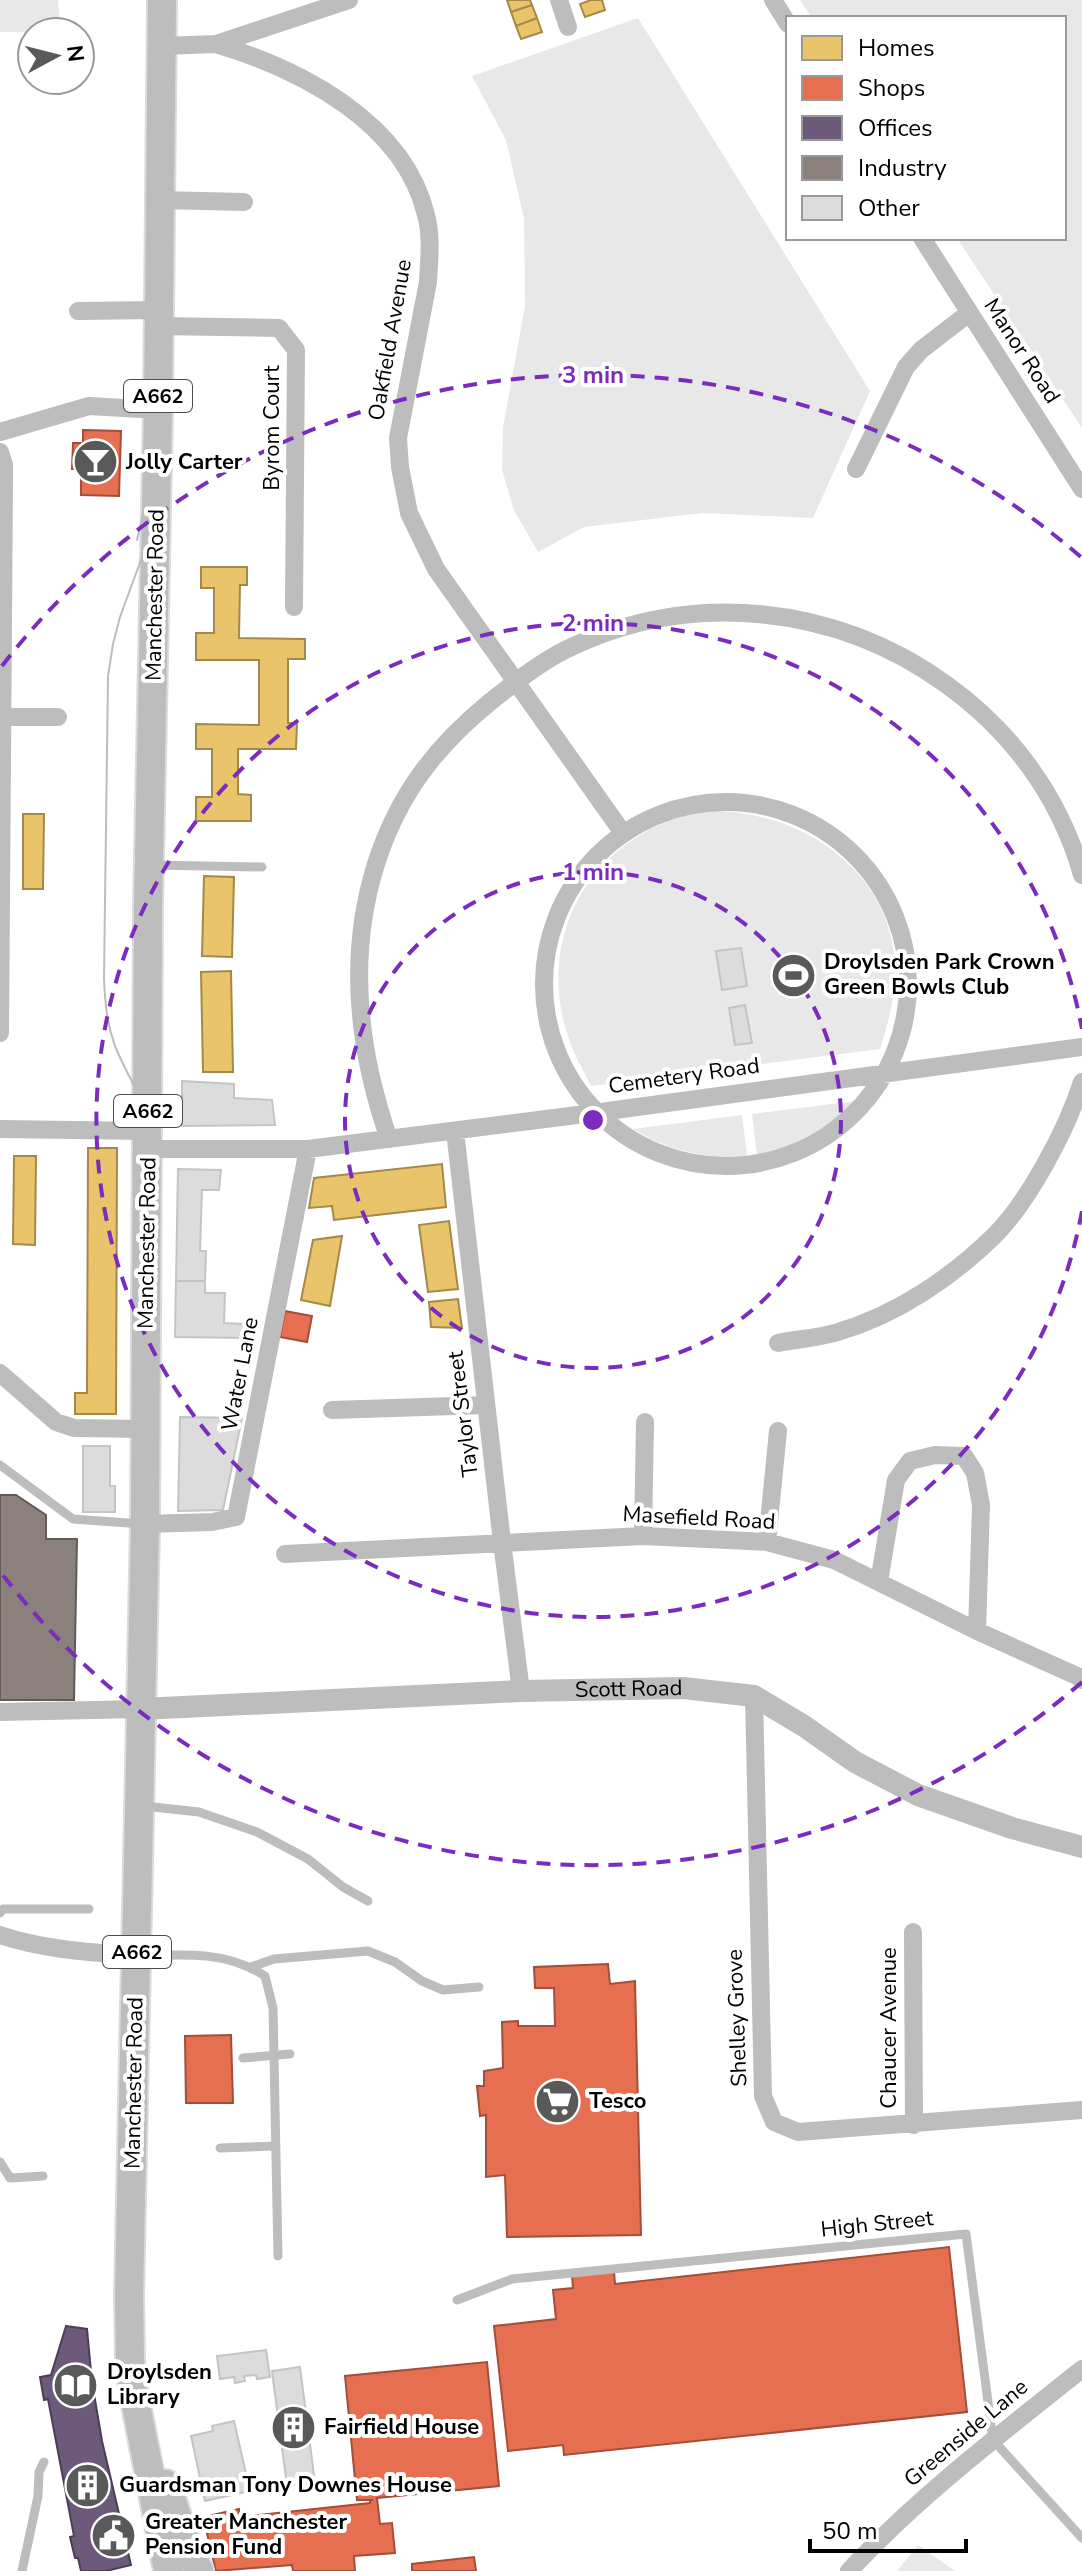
<svg xmlns="http://www.w3.org/2000/svg" width="1082" height="2571" viewBox="0 0 1082 2571" font-family="'Nunito Sans',sans-serif">
  <rect width="100%" height="100%" fill="#fff"/>
  <path fill="#e8e8e8" d="M0 0H58L61 32H0Z
    M800 0H1082V428L957 238H1064V18H812Z
    M638 18 870 391 813 518 702 513 584 527 538 552 514 510 502 470 503 428 525 306 524 219 506 140 472 76Z
    M711 811C799 810 891 870 895 965 896 993 889 1022 880 1049L591 1086C583 1070 573 1053 568 1036 546 971 562 902 612 856 640 831 674 815 711 811Z
    M856 1101C828 1128 795 1146 757 1155L752 1114Z
    M742 1115 747 1156C707 1160 667 1150 633 1129Z
    M918 2545 955 2571H897Z"/>
  <path fill="#e9c46a" stroke="#a3894a" stroke-width="2" d="M507 0H530L532 5 511 12Z
    M591 0H602L605 10 585 17 580 4Z
    M532 5 537 18 516 26 511 12Z
    M537 18 542 32 521 39 516 26Z
    M201 567H247V585H240L239 638 305 639V659H288V723H297L296 749H238V794L251 795V821H196V797H212V749H196V724L259 725V660H196V633H214V588H201Z
    M23 814H44L43 889H23Z
    M204 876 234 877 232 957 202 956Z
    M231 971 233 1072H203L201 972Z
    M88 1148H117L116 1414H75V1393H87Z
    M14 1156H36L35 1245 13 1244Z
    M442 1164 446 1207 334 1220 332 1206 309 1208 314 1178Z
    M449 1221 458 1289 428 1292 419 1225Z
    M342 1236 330 1306 301 1300 313 1240Z
    M458 1299 462 1328 431 1327 429 1302Z"/>
  <path fill="#e76f51" stroke="#a24e39" stroke-width="2" d="M83 430 121 431 119 496 81 495V469H72L73 443H83Z
    M285 1311 312 1316 307 1342 280 1337Z
    M608 1964 610 1984 635 1981 641 2235 507 2237 505 2175 486 2177V2115L480 2116 477 2086H484V2071L503 2068 502 2022 518 2021V2026H555L554 1988H535L534 1967Z
    M231 2035 233 2103H186L185 2036Z
    M949 2247 967 2412 564 2455 563 2445 508 2451 494 2326 556 2319 553 2290 573 2288 572 2275 614 2271 615 2284Z
    M487 2362 499 2486 377 2498 380 2524 392 2523 395 2553 354 2556 355 2571H293L292 2565 216 2571 203 2517 239 2509V2517L370 2503V2500H373H357L345 2376Z
    M474 2557 476 2571H412V2564Z"/>
  <path fill="#6d597a" stroke="#4c3e55" stroke-width="2" d="M66 2326 87 2329 92 2382 102 2441 131 2565 106 2571H81L78 2558H75L70 2537 74 2536 48 2399 44 2400 40 2377 51 2375Z"/>
  <path fill="#8a817c" stroke="#615a57" stroke-width="2" d="M0 1495H16L46 1515V1539H77L74 1700H0Z"/>
  <path fill="#dcdcdc" stroke="#c4c4c4" stroke-width="2" d="M741 948 747 986 722 990 716 951Z
    M745 1005 752 1043 735 1045 729 1008Z
    M182 1081 234 1084V1098L272 1100 275 1125 182 1126Z
    M178 1169 221 1170 219 1190H202L200 1251H206L205 1281H176Z
    M176 1281H205V1293H225L224 1323 244 1324V1338L175 1337Z
    M180 1417 242 1418 223 1510 178 1511Z
    M83 1446H110V1486H115V1512H83Z
    M266 2350 270 2377 257 2379 256 2375 244 2376 245 2381 235 2383 234 2377 220 2379 217 2356Z
    M300 2367 315 2483 287 2486 272 2371Z
    M234 2421 250 2491 205 2501 191 2436 213 2431 212 2426Z"/>
  <g fill="none" stroke-linecap="round" stroke-linejoin="round">
    <defs>
      <path id="primary" d="M162 0 158 410 148 908 145 1524 129 2295 130 2360 133 2389 168 2571
        M166 2484 189 2551 199 2571"/>
    </defs>
    <use href="#primary" stroke="#dbdbdb" stroke-width="32"/>
    <path stroke="#bdbdbd" stroke-width="9" d="M153 865 262 867
      M0 1465 73 1519 142 1524
      M144 1806 199 1812 257 1832 308 1859 343 1887 368 1901
      M0 1913 3 1909H89
      M141 1956C185 1954 226 1951 265 1976L273 2008 278 2256
      M251 1967 274 1959 368 1951 395 1962 422 1981 443 1990 479 1987
      M243 2058 290 2054
      M220 2148 276 2146
      M0 2162 10 2178 43 2176
      M457 2300 512 2279 966 2234 993 2440 1082 2538
      M22 2571 38 2496 39 2472 44 2462"/>
    <path stroke="#bdbdbd" stroke-width="18" d="M559 0 568 27
      M773 0 788 24
      M216 44C300 69 404 122 426 215 432 237 429 260 428 282L398 438 400 467 409 513 436 569 623 833
      M161 46 216 44 349 0
      M161 200 244 202
      M922 238 1082 489
      M78 311 158 310
      M158 326 279 328 296 350 294 607
      M0 432 89 406 158 410
      M0 452 4 465V482L0 1033
      M856 469 906 367 921 350 969 313
      M0 717H58
      M544 984a182 182 0 1 1 364 0a182 182 0 1 1-364 0Z
      M0 1129 148 1131
      M455 1131 502 1542 521 1691
      M389 1139C358 1050 347 956 376 864 398 795 435 747 490 702 514 683 538 664 565 650 689 589 836 604 947 685 1012 732 1060 797 1082 875
      M148 1149H308L593 1113 1082 1047
      M778 1343C797 1339 819 1338 838 1332 896 1315 951 1278 994 1236 1029 1201 1067 1129 1082 1082
      M0 1373 56 1422 74 1428 144 1429
      M332 1410 485 1405
      M145 1524 212 1522 236 1517 308 1149
      M643 1536 645 1422
      M767 1542 778 1431
      M285 1554 643 1536 767 1542 834 1560 977 1631 1077 1676 1082 1680
      M879 1582 896 1480 910 1461 935 1455 964 1456 975 1473 981 1505 977 1631
      M754 1696 763 2096 774 2122 798 2132 1082 2110
      M0 1712 141 1709
      M913 1932 914 2125
      M0 1935C45 1950 90 1952 137 1956
      M849 2571C919 2496 1002 2433 1082 2369"/>
    <path stroke="#bdbdbd" stroke-width="22" id="s1" d="M141 1709 521 1691 683 1688 754 1696 804 1726 855 1762 918 1795 1012 1828 1082 1847"/>
    <use href="#primary" stroke="#bdbdbd" stroke-width="28"/>
    <path stroke="#bdbdbd" stroke-width="2" d="M172 0 168 410 164 481 149 538 120 617 113 644 108 676 104 979C105 1003 107 1024 115 1046 130 1083 151 1108 156 1149L149 1807 137 2356 176 2528 188 2571
      M137 540 145 506 147 474 150 0
      M135 1109 141 1131 136 1429 135 1709 123 2274V2357L131 2417 170 2571"/>
  </g>
  <g fill="none" stroke="#7b2cbf" stroke-width="4" stroke-dasharray="14 10">
    <circle cx="593" cy="1120" r="248"/>
    <path d="M1082 1211A497 497 0 1 1 1082 1029"/>
    <path d="M1082 1682A745 745 0 0 1 2 1574M2 666A745 745 0 0 1 1082 558"/>
  </g>
  <defs>
    <symbol id="bar-disc" viewBox="-11 -11 22 22"><circle r="9.5" fill="#595959" stroke="#fff"/><path d="M-6-5H6L.8 .8V4.5H3.5V6h-7V4.5H-.8V.8Z" fill="#fff"/></symbol>
    <symbol id="stadium-disc" viewBox="-11 -11 22 22"><circle r="9.5" fill="#595959" stroke="#fff"/><path d="M0-5a6.5 5 0 1 0 0 10a6.5 5 0 1 0 0-10ZM-3.5-1.8h7v3.6h-7Z" fill="#fff"/></symbol>
    <symbol id="supermarket-disc" viewBox="-11 -11 22 22"><circle r="9.5" fill="#595959" stroke="#fff"/><path d="M-6-5.5h2.5l.6 2H6L4.5 2H-2.5L-4.4-4H-6ZM-1.5 3.2a1.3 1.3 0 1 0 .1 0ZM3 3.2a1.3 1.3 0 1 0 .1 0Z" fill="#fff"/></symbol>
    <symbol id="library-disc" viewBox="-11 -11 22 22"><circle r="9.5" fill="#595959" stroke="#fff"/><path d="M-6-4Q-3-5.5-.7-3.5V5Q-3 3-6 4ZM6-4Q3-5.5 .7-3.5V5Q3 3 6 4Z" fill="#fff"/></symbol>
    <symbol id="building-disc" viewBox="-11 -11 22 22"><circle r="9.5" fill="#595959" stroke="#fff"/><path d="M-4-6H4V6H1V3H-1V6H-4ZM-2.5-4.3h1.7v1.8h-1.7ZM.8-4.3h1.7v1.8H.8ZM-2.5-1h1.7V.8h-1.7ZM.8-1h1.7V.8H.8Z" fill="#fff"/></symbol>
    <symbol id="civic-disc" viewBox="-11 -11 22 22"><circle r="9.5" fill="#595959" stroke="#fff"/><path d="M-.6-6.5H3V-4.5H.6V-3L4-1V1h2V6H-6V1h2V-1L-.6-3ZM-1.2 2.5V6h2.4V2.5Z" fill="#fff"/></symbol>
  </defs>
  <g fill-rule="evenodd">
    <use href="#bar-disc" x="70" y="436" width="51" height="51"/>
    <use href="#stadium-disc" x="768" y="950" width="51" height="51"/>
    <use href="#supermarket-disc" x="532" y="2076" width="51" height="51"/>
    <use href="#library-disc" x="50" y="2360" width="51" height="51"/>
    <use href="#building-disc" x="268" y="2402" width="51" height="51"/>
    <use href="#building-disc" x="62" y="2460" width="51" height="51"/>
    <use href="#civic-disc" x="88" y="2510" width="51" height="51"/>
  </g>
  <g text-anchor="middle" dominant-baseline="central" stroke-width="8" stroke-linejoin="round" paint-order="stroke">
    <g fill="#fff" stroke="#4c4c4c" stroke-width="2">
      <rect x="124" y="380" width="68" height="32" rx="6"/>
      <rect x="114" y="1095" width="68" height="32" rx="6"/>
      <rect x="103" y="1936" width="68" height="32" rx="6"/>
    </g>
    <g font-size="20" font-weight="bold" fill="#000">
      <text x="158" y="396">A662</text>
      <text x="148" y="1111">A662</text>
      <text x="137" y="1952">A662</text>
    </g>
    <g font-size="22" fill="#000" stroke="#fff">
      <text transform="translate(390 340) rotate(-80)">Oakfield Avenue</text>
      <text transform="translate(1022 351) rotate(57)">Manor Road</text>
      <text transform="translate(272 428) rotate(-90)">Byrom Court</text>
      <text transform="translate(155 595) rotate(-89)">Manchester Road</text>
      <text transform="translate(684 1076) rotate(-8)">Cemetery Road</text>
      <text transform="translate(147 1243) rotate(-89)">Manchester Road</text>
      <text transform="translate(240 1374) rotate(-79)">Water Lane</text>
      <text transform="translate(463 1414) rotate(-97)">Taylor Street</text>
      <text transform="translate(699 1518) rotate(3)">Masefield Road</text>
      <text stroke="none"><textPath href="#s1" startOffset="488">Scott Road</textPath></text>
      <text transform="translate(737 2018) rotate(-92)">Shelley Grove</text>
      <text transform="translate(889 2028) rotate(-90)">Chaucer Avenue</text>
      <text transform="translate(134 2083) rotate(-89)">Manchester Road</text>
      <text transform="translate(877 2224) rotate(-6)">High Street</text>
      <text transform="translate(966 2433) rotate(-40)">Greenside Lane</text>
    </g>
    <g font-size="22" font-weight="bold" fill="#000" stroke="#fff" text-anchor="start">
      <text x="126" y="462">Jolly Carter</text>
      <text x="824" y="962">Droylsden Park Crown<tspan x="824" dy="25">Green Bowls Club</tspan></text>
      <text x="589" y="2101">Tesco</text>
      <text x="107" y="2372">Droylsden<tspan x="107" dy="25">Library</tspan></text>
      <text x="324" y="2427">Fairfield House</text>
      <text x="119" y="2485">Guardsman Tony Downes House</text>
      <text x="145" y="2522">Greater Manchester<tspan x="145" dy="25">Pension Fund</tspan></text>
    </g>
  </g>
  <circle cx="593" cy="1120" r="12" fill="#7b2cbf" stroke="#fff" stroke-width="4"/>
  <g font-size="24" text-anchor="middle" font-weight="bold" fill="#7b2cbf" stroke="#fff" stroke-width="8" stroke-linejoin="round" paint-order="stroke">
    <text x="593" y="383">3 min</text>
    <text x="593" y="631">2 min</text>
    <text x="593" y="880">1 min</text>
  </g>
  <rect x="786" y="16" width="280" height="224" fill="#ffffff" stroke="#999999" stroke-width="2"/>
  <rect x="802" y="36" width="40" height="24" fill="#e9c46a" stroke="#999999" stroke-width="2"/>
  <text x="858" y="56" font-size="24" fill="#000000">Homes</text>
  <rect x="802" y="76" width="40" height="24" fill="#e76f51" stroke="#999999" stroke-width="2"/>
  <text x="858" y="96" font-size="24" fill="#000000">Shops</text>
  <rect x="802" y="116" width="40" height="24" fill="#6d597a" stroke="#999999" stroke-width="2"/>
  <text x="858" y="136" font-size="24" fill="#000000">Offices</text>
  <rect x="802" y="156" width="40" height="24" fill="#8a817c" stroke="#999999" stroke-width="2"/>
  <text x="858" y="176" font-size="24" fill="#000000">Industry</text>
  <rect x="802" y="196" width="40" height="24" fill="#dcdcdc" stroke="#999999" stroke-width="2"/>
  <text x="858" y="216" font-size="24" fill="#000000">Other</text>
  <g transform="translate(56 56) rotate(83)"><circle r="38" fill="#ffffff" stroke="#999999" stroke-width="2"/>
  <path d="M0-6L14 30L0 20L-14 30Z" fill="#595959"/>
  <text y="-12" font-size="22" font-weight="bold" text-anchor="middle" fill="#000000">N</text>
  </g>
  <path d="M810 2539v12h156v-12" fill="none" stroke="#000000" stroke-width="4"/>
  <text x="822" y="2539" font-size="24" fill="#000000" stroke="#ffffff" stroke-width="6" paint-order="stroke">50 m</text>
</svg>
